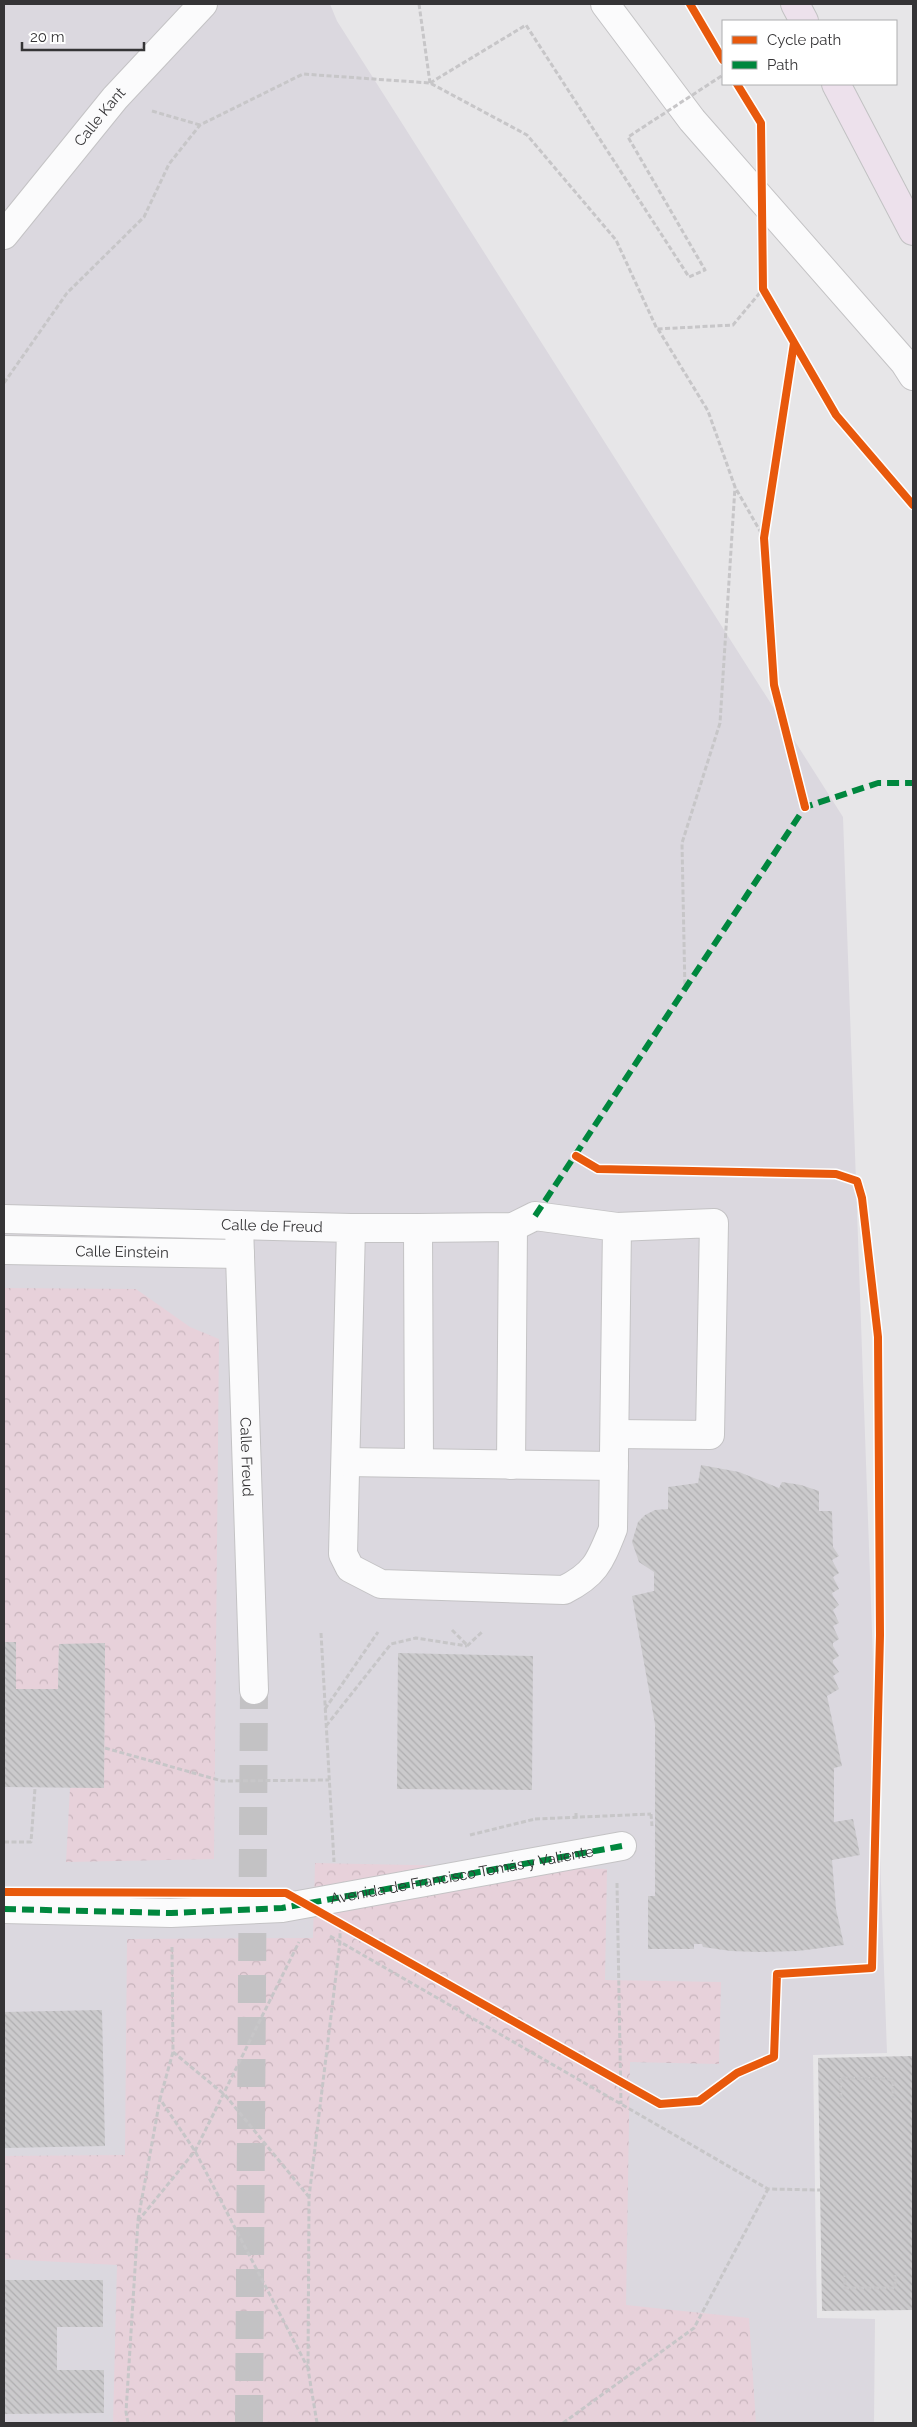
<svg xmlns="http://www.w3.org/2000/svg" width="917" height="2427" viewBox="0 0 917 2427" font-family="Raleway,sans-serif">
  <defs>
    <pattern id="park-crowns" width="20" height="18" patternUnits="userSpaceOnUse" patternTransform="scale(1.25)"><rect width="20" height="18" fill="#e7d1da"/><path d="M2 6a3 3 0 1 1 6 0M12 15a3 3 0 1 1 6 0" fill="none" stroke="#c7b4bc"/></pattern>
    <pattern id="building-back-hatch" width="6" height="6" patternUnits="userSpaceOnUse" patternTransform="scale(1.25)"><rect width="6" height="6" fill="#cbcacc"/><path d="M-1 5l2 2M0 0l6 6M5-1l2 2" fill="none" stroke="#afaeb0"/></pattern>
  </defs>
  <rect width="100%" height="100%" fill="#e7e6e8"/>
  <path fill="#dbd8df" d="M4 4H330L337 21 843 817 887 2053 813 2055 817 2318 875 2319 874 2423H4Z"/>
  <path fill="url(#park-crowns)" d="M4 1288 136 1289 190 1327 219 1339 214 1859 66 1862 70 1788 104 1787 105 1644H59L58 1689H16V1643L4 1642Z
    M315 1863 607 1869 605 1980 721 1982 719 2064 630 2062 626 2305 749 2318 756 2423H4H113L117 2265 4 2259V2156L125 2155 127 1939 313 1938Z"/>
  <path fill="url(#building-back-hatch)" d="M701 1465 739 1472 779 1488 782 1482 801 1485 819 1491V1511H832L833 1547 839 1556 832 1560 839 1573 833 1577 839 1589 832 1593 833 1596 839 1605 833 1610 839 1623 833 1626 839 1639 833 1643V1646L839 1656 833 1660V1663L839 1672 833 1676 839 1689 827 1696 842 1766 834 1768V1822L853 1819 860 1855 832 1860 836 1909 844 1945 798 1951 759 1952 731 1951 703 1947 702 1944H694V1949H648V1896H655V1724L632 1596 654 1591V1572L639 1562 632 1542 638 1522 645 1515 655 1510 668 1509V1487L698 1483Z
    M4 1642H16V1689H58L59 1644 105 1643 104 1788 4 1787Z
    M398 1653 533 1656 532 1790 397 1789Z
    M102 2010 105 2146 4 2148V2012Z
    M913 2056V2310L822 2311 818 2058Z
    M4 2280H103V2327H57V2370H104V2413L4 2414Z"/>
  <g fill="none" stroke-linecap="round" stroke-linejoin="round">
    <path stroke="#c3c2c4" stroke-width="28" stroke-dasharray="28 14" stroke-linecap="butt" d="M249 2423 254 1690"/>
    <defs>
      <g id="minor">
        <path d="M605 4 692 120 904 362 913 376"/>
        <path id="s1" d="M4 235 115 98 203 4"/>
        <path id="s2" d="M4 1219 351 1228H418L513 1227 535 1216 617 1227 613 1529C600 1561 596 1574 564 1590L381 1584 350 1568 343 1554 351 1228"/>
        <path id="s3" d="M239 1225 254 1690"/>
        <path d="M418 1228 419 1463"/>
        <path id="s4" d="M4 1250 240 1254"/>
        <path d="M615 1434 710 1435 714 1223 617 1227"/>
        <path d="M346 1462 614 1466"/>
        <path d="M511 1465 513 1227"/>
        <path id="s5" d="M4 1909 171 1913 282 1908 622 1846"/>
      </g>
      <path id="highway" d="M795 4 804 21
        M836 84 913 231"/>
    </defs>
    <use href="#minor" stroke="#c4c3c5" stroke-width="30"/>
    <use href="#highway" stroke="#c2c2c3" stroke-width="30"/>
    <path stroke="#c7c6c8" stroke-width="3" stroke-dasharray="5 2.5" stroke-linecap="butt" d="M419 4 430 83
      M152 111 200 125
      M658 329 708 411 735 487 764 538
      M4 383 67 293 144 217 169 164 200 125 303 74 430 83 527 135 616 240 657 329 733 325 763 289
      M685 992 682 843 720 723 735 487
      M452 1630 467 1645
      M321 1633 334 1862
      M467 1646 482 1632
      M325 1709 378 1632
      M326 1726 391 1644 416 1638 467 1646
      M105 1748 222 1781 329 1780
      M576 1813V1820
      M651 1814 652 1826
      M470 1835 535 1819
      M4 1842H31L35 1788
      M617 1883 621 2104
      M330 1936 768 2189 820 2190
      M172 1947 173 2052 160 2099 195 2151 308 2368
      M173 2052 225 2095 309 2197
      M841 2098 840 2078 893 2079V2098
      M138 2220 160 2099
      M845 2272V2288H895V2275
      M128 2423 126 2412 138 2221 195 2151 299 1942
      M317 2423 308 2369 309 2197 340 1942V1932
      M563 2423 694 2328 768 2189"/>
    <use href="#minor" stroke="#fbfbfc" stroke-width="28"/>
    <use href="#highway" stroke="#ede1ec" stroke-width="28"/>
    <path stroke="#c7c6c8" stroke-width="3" stroke-dasharray="5 2.5" stroke-linecap="butt" d="M430 83 526 25 689 277 705 270 628 137 723 75
      M535 1819 651 1814"/>
    <path stroke="#00873e" stroke-width="6" stroke-dasharray="12 6" stroke-linecap="butt" d="M535 1216 805 807 878 783H913
      M4 1909 171 1913 282 1908 622 1846"/>
    <defs>
      <path id="cycleway" d="M690 4 723 60
        M737 84 761 123 763 289 836 415 913 505
        M794 343 764 538 774 685 805 807
        M4 1892 286 1893 660 2104 699 2101 737 2073 774 2057 777 1974 872 1968 880 1635 878 1337 862 1198 857 1181 836 1174 598 1169 576 1156"/>
    </defs>
    <use href="#cycleway" stroke="#fff" stroke-width="11"/>
    <use href="#cycleway" stroke="#e8590c" stroke-width="8"/>
  </g>
  <g text-anchor="middle" dominant-baseline="central" stroke-width="4.5" stroke-linejoin="round" paint-order="stroke">
    <g font-size="15" fill="#353436" stroke="#fff">
      <text stroke="none"><textPath href="#s1" startOffset="152">Calle Kant</textPath></text>
      <text stroke="none"><textPath href="#s2" startOffset="268">Calle de Freud</textPath></text>
      <text stroke="none"><textPath href="#s4" startOffset="118">Calle Einstein</textPath></text>
      <text stroke="none"><textPath href="#s3" startOffset="232">Calle Freud</textPath></text>
      <text stroke="none"><textPath href="#s5" startOffset="461">Avenida de Francisco Tomás y Valiente</textPath></text>
    </g>
  </g>
  <rect width="917" height="2427" fill="none" stroke="#353436" stroke-width="10"/>
  <rect x="722" y="20" width="175" height="65" fill="#ffffff" stroke="#aeaeaf"/>
  <rect x="732" y="36" width="25" height="8" fill="#e8590c" stroke="#aeaeaf"/>
  <text x="767" y="45" font-size="15" fill="#353436">Cycle path</text>
  <rect x="732" y="61" width="25" height="8" fill="#00873e" stroke="#aeaeaf"/>
  <text x="767" y="70" font-size="15" fill="#353436">Path</text>
  <path d="M22 42v8h122v-8" fill="none" stroke="#353436" stroke-width="2.5"/>
  <text x="30" y="42" font-size="15" fill="#353436" stroke="#ffffff" stroke-width="4" paint-order="stroke">20 m</text>
</svg>
